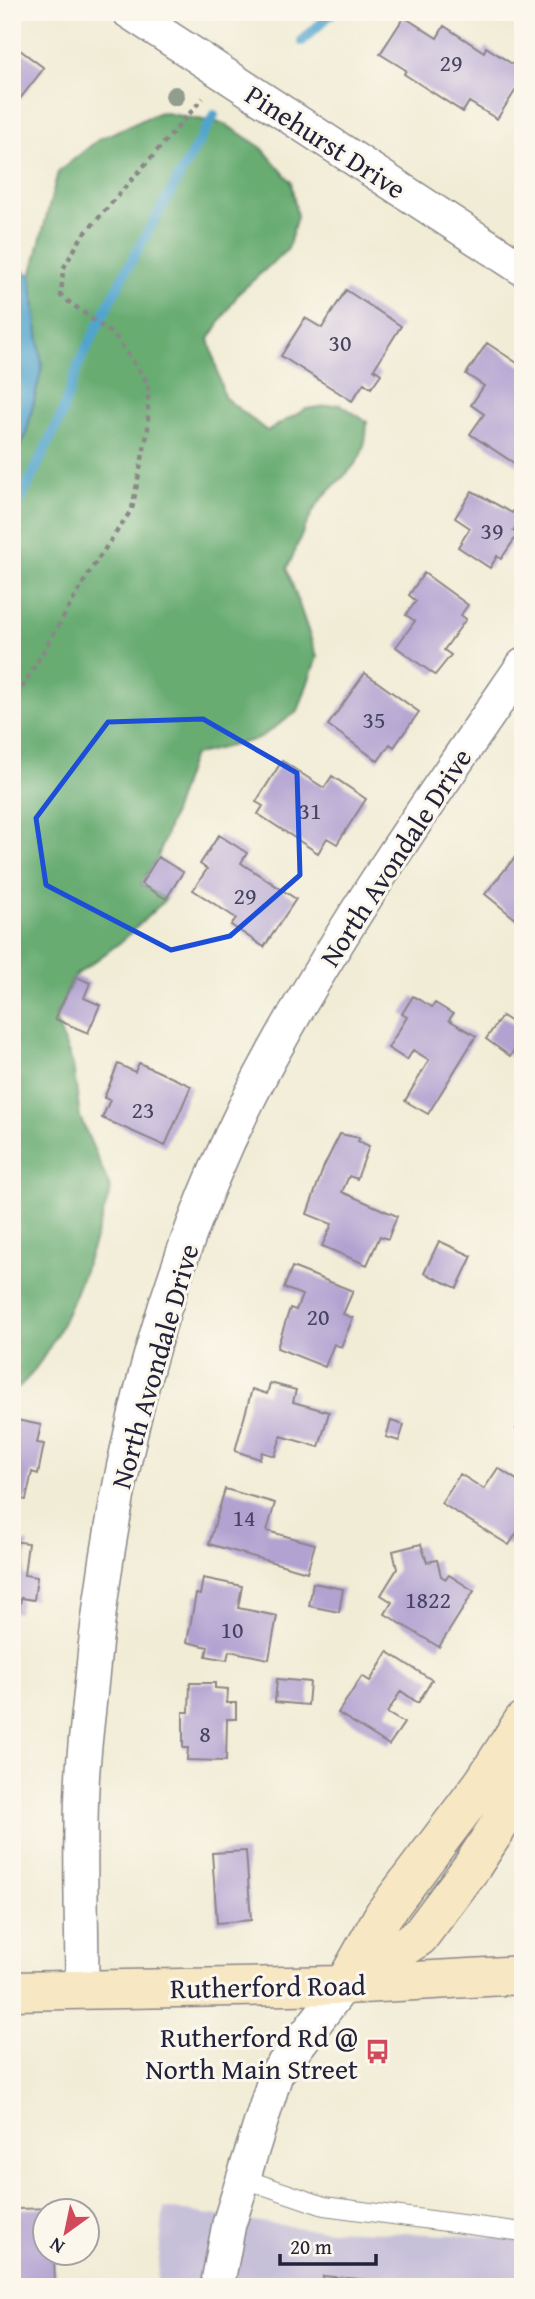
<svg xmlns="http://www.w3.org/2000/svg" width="535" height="2299" viewBox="0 0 535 2299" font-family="'Gentium Book Plus',serif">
  <rect width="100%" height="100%" fill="#fbf7ec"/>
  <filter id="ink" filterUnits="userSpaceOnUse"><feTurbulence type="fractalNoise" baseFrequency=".0143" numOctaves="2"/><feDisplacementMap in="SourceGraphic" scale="14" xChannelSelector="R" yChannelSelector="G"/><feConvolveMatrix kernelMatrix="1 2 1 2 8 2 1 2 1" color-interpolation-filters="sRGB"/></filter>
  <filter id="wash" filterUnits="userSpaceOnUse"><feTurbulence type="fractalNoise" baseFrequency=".00686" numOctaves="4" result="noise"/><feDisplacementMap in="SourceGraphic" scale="28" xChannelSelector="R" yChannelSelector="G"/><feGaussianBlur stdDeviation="1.57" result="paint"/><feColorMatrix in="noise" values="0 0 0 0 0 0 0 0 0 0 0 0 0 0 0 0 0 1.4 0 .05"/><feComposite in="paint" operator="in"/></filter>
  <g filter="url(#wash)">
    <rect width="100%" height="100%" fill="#f1ecd5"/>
    <path fill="#c7c0d9" d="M164 2208 308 2229 523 2238V2287H156Z"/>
    <path fill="#67ac72" stroke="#446756" stroke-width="2" d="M160 112 225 124 262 148 291 182 297 216 288 249 239 293 209 339 224 397 267 431 306 409 340 404 367 422C366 472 342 470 318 504 305 522 297 548 287 569L317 657 298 711 258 739 193 755 158 857 141 884 166 899 122 941 75 976 55 1018 73 1065 80 1117 111 1190C91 1250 62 1354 12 1393V464L26 435 42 367 31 276 58 172 99 139Z"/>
    <path fill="#51a4cd" stroke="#3a6384" stroke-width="2" d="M12 261 31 276 42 367 26 435 12 464Z"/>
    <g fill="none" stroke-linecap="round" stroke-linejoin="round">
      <path stroke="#51a4cd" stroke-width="10" d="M302 41 333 12
        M12 518 61 416 79 363 124 274 214 115"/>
    </g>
    <g id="blocks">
      <path fill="#b1a2d1" d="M404 17 437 38 444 26 484 52 486 47 523 71V79L497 119 469 102 463 112 404 74 406 70 380 54Z
        M12 44 44 68 12 109Z
        M346 290 401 326 374 369 381 374 371 388 364 383 352 401 281 356 305 318 322 328Z
        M487 343 523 367V469L470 434 484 414 471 405 484 386 466 374Z
        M472 491 512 513 514 510 523 515 513 531 518 534 501 559 497 556 490 568 458 547 470 528 455 518Z
        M424 573 468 605 461 615 466 619 444 650 451 655 435 675 396 647 415 621 406 615 416 601 409 595Z
        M365 673 419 712 394 747 390 744 378 761 328 725Z
        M282 761 324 788 332 776 366 799 337 844 327 838 318 853 258 814 263 806 256 802Z
        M219 835 247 853 241 863 296 899 264 947 231 925 236 918 193 890 207 869 200 864Z
        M516 856 523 862V925L485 894Z
        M158 857 183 872 166 899 141 884Z
        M75 976 90 983 84 998 100 1005 88 1033 55 1019Z
        M413 996 432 1007 435 1003 453 1014 449 1020 476 1036 428 1114 405 1101 429 1060 413 1050 407 1060 388 1048 407 1017 402 1014Z
        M502 1016 523 1030V1038L510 1056 486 1039Z
        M139 1063 191 1086 165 1146 102 1118 110 1100 104 1098 118 1064 135 1072Z
        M340 1134 360 1138 358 1141 369 1146 357 1179 349 1176 342 1192 397 1216 388 1239 380 1236 367 1265 322 1246 332 1224 307 1214 324 1166Z
        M439 1241 472 1256 457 1288 424 1273Z
        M292 1267 353 1291 343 1314 353 1318 341 1347 334 1344 325 1367 277 1348 290 1308 296 1310 302 1295 284 1288Z
        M270 1383 296 1390 293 1402 329 1412 319 1447 281 1436 275 1456 262 1452 260 1459 235 1451 252 1389 267 1394Z
        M523 1418V1434L516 1429Z
        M12 1419 41 1425 37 1443 44 1444 38 1474 32 1472 26 1500 12 1498Z
        M391 1421 404 1425 399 1441 386 1437Z
        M498 1468 523 1484V1523L509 1545 441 1503 460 1474 484 1489Z
        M225 1489 275 1503 267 1531 315 1544 307 1572 209 1544Z
        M12 1541 28 1543 24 1575 37 1577 34 1600 21 1598 19 1613 12 1612Z
        M421 1544 427 1562 437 1560 441 1576 446 1579 449 1575 474 1591 439 1647 385 1614 392 1602 381 1595 397 1569 393 1551Z
        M203 1578 242 1586 238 1608 277 1616 269 1659 229 1651 227 1660 206 1656 208 1647 187 1642 196 1594 200 1595Z
        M313 1583 343 1589 339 1612 309 1606Z
        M388 1652 432 1680 418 1703 401 1691 387 1713 404 1723 389 1745 338 1713 362 1676 370 1681Z
        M277 1679 310 1682 308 1705 275 1702Z
        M190 1683H215V1688L228 1689 227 1703H236V1719H227L226 1761 187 1760 188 1748H183V1712H189Z
        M246 1851 251 1920 217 1923 212 1853Z
        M12 2200H16L17 2209 53 2208V2212H46V2254H54L55 2287H12Z
        M323 2276 429 2285V2287H322Z"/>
    </g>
  </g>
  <g filter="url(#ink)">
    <use href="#blocks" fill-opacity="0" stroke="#8a8788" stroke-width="2"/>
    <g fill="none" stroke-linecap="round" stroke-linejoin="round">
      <defs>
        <path id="lane" d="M242 2178 324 2206 523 2232"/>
        <path id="street" d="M129 12 523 269
          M82 1989C82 1922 79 1854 82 1788 83 1754 88 1721 91 1688 111 1467 166 1246 274 1051 348 916 436 791 523 665
          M217 2287 229 2224 276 2074 344 1985"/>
        <path id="secondary" d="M349 1982 419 1937 471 1868 523 1788
          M344 1985 384 1914 483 1783 523 1721
          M12 1991 344 1985 523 1975"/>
      </defs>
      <use href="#lane" stroke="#8a8788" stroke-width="20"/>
      <use href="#street" stroke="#8a8788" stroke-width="36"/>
      <use href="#secondary" stroke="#8a8788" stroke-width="41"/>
      <path stroke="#8a8788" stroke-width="4.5" stroke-dasharray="5 5" stroke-linecap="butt" d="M12 705 92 568 132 509 148 429V383L115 336 61 296 63 269 81 238 203 98"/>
      <use href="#lane" stroke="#fff" stroke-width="18"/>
      <use href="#street" stroke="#fff" stroke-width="33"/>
      <use href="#secondary" stroke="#f8e7c3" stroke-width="38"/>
    </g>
    <circle fill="#919d8f" cx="175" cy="96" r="10"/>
  </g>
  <path fill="none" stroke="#1d4ed8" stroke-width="5" stroke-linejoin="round" d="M203 719 297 773 300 875 230 936 171 950 46 885 36 818 108 722Z"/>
  <defs>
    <symbol id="bus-bare" viewBox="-9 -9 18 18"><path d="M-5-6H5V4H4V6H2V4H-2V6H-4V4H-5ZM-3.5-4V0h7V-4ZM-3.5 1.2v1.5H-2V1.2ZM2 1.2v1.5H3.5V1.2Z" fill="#d1495b" stroke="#fbf7ec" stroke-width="2.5" paint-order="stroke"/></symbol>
  </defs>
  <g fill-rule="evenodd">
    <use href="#bus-bare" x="360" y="2034" width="35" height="35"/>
  </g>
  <g text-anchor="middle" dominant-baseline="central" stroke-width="6" stroke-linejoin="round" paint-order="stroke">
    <g font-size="24" fill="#464260">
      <text x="451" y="62">29</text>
      <text x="340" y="342">30</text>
      <text x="492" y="530">39</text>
      <text x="374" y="719">35</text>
      <text x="310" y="810">31</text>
      <text x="245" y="895">29</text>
      <text x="143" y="1109">23</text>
      <text x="318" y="1316">20</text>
      <text x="244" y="1517">14</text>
      <text x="428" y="1599">1822</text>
      <text x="232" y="1629">10</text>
      <text x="205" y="1733">8</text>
    </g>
    <g font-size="28" fill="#22223b" stroke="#fbf7ec">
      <text transform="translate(326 141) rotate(33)">Pinehurst Drive</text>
      <text transform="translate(395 857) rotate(-57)">North Avondale Drive</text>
      <text transform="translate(154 1366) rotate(-74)">North Avondale Drive</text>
      <text transform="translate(268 1986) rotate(-1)">Rutherford Road</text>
    </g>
    <g font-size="28" fill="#22223b" stroke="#fbf7ec" text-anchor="end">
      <text x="358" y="2036">Rutherford Rd @<tspan x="358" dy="32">North Main Street</tspan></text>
    </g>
  </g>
  <rect width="535" height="2299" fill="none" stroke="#fbf7ec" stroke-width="42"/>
  <g transform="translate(66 2232) rotate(213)"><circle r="33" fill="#fbf7ec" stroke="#a4a2a5" stroke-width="2"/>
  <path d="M0-5L12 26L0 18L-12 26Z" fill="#d1495b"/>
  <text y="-10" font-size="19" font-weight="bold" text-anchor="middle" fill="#22223b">N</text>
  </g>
  <path d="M280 2254v10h96v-10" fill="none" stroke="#22223b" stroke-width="3.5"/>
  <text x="290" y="2254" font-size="21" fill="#22223b" stroke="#fbf7ec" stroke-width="5" paint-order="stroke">20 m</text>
</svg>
